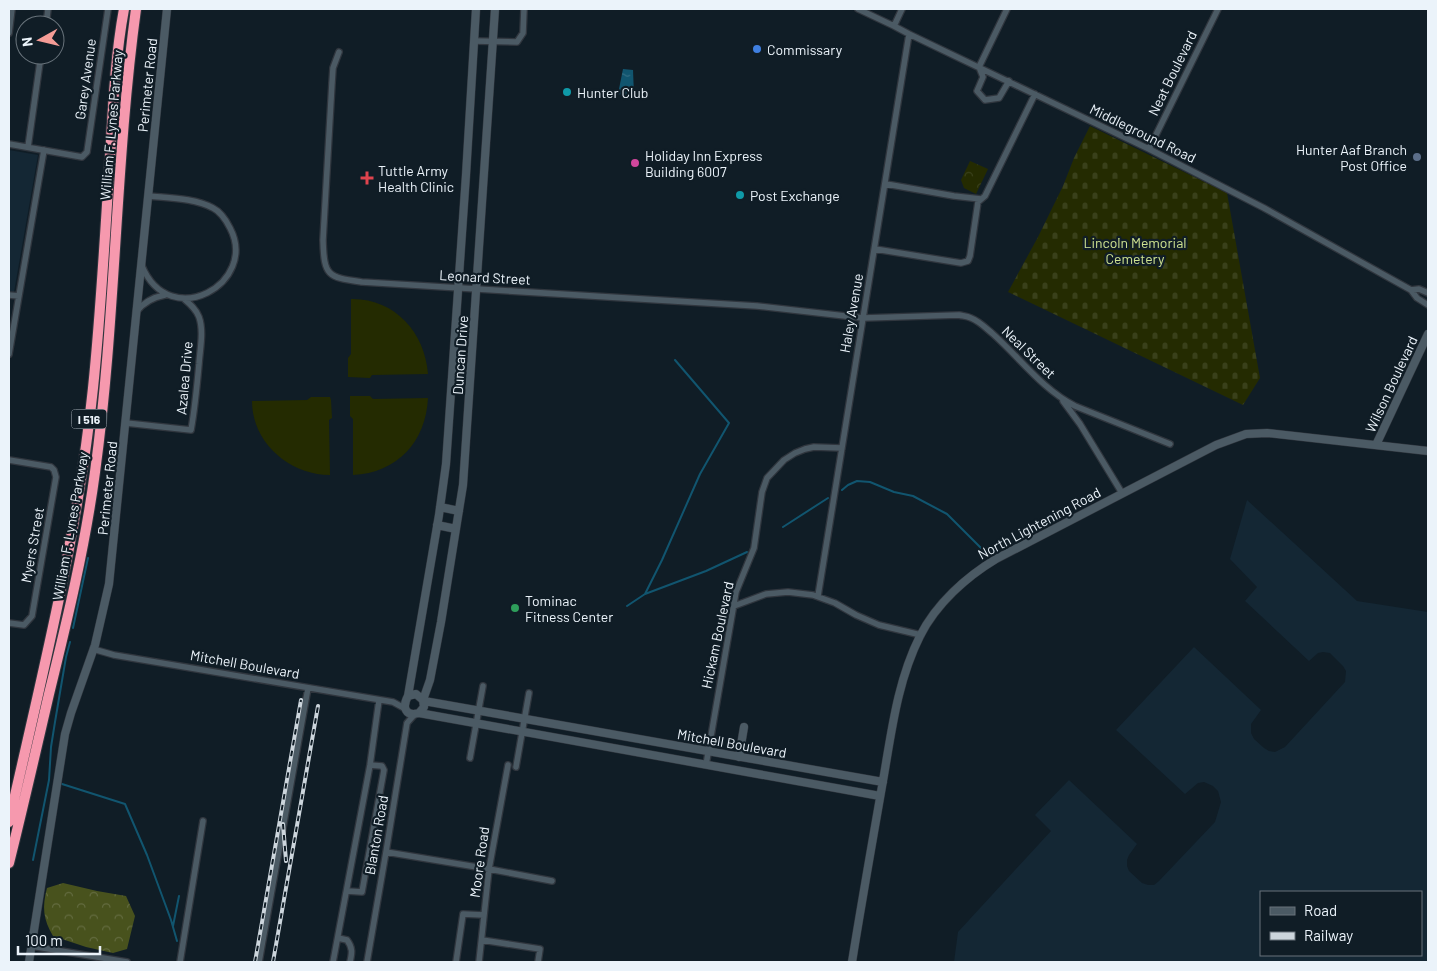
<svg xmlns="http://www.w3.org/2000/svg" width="1437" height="971" viewBox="0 0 1437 971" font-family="Barlow,sans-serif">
  <defs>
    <pattern id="forest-crowns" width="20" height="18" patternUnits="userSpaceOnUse" patternTransform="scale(1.25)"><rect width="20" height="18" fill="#48521d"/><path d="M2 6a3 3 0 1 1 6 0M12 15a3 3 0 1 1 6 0" fill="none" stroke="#636b3f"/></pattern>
    <pattern id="cemetery-stones" width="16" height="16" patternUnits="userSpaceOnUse" patternTransform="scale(1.25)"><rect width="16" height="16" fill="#242b01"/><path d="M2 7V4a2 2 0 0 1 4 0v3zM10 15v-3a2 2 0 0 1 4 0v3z" fill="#39401a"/></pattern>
    <pattern id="park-crowns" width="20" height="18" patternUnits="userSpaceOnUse" patternTransform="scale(1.25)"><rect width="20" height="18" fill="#242b01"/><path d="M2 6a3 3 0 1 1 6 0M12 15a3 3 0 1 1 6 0" fill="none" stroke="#39401a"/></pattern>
    <pattern id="water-ripples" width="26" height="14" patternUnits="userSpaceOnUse" patternTransform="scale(1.25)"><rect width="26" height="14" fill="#11556f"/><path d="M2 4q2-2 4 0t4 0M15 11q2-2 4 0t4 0" fill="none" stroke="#346e84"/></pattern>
  </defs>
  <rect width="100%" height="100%" fill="#101d26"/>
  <path fill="#142734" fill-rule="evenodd" d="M9 150 38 155 14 292 9 291Z
    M1247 500 1357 601 1428 612V962H954L958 932 1051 831 1035 815 1069 780 1137 844 1129 855 1127 860V866L1129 871 1142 883 1148 885H1154L1159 881 1215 822 1221 802 1218 791 1213 786 1204 782 1198 783 1185 794 1116 730 1194 647 1261 710 1251 724V733L1254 739 1264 748 1269 751 1275 752 1285 747 1345 682 1346 671 1343 666 1330 653 1323 652 1318 653 1309 661 1245 601 1257 587 1230 559ZM1261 892H1421V955H1261Z"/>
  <path fill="url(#forest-crowns)" d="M63 883 97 891 126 896 135 916 127 949 113 953 86 947 53 936C43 919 42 907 47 888Z"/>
  <path fill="url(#cemetery-stones)" d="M1090 126 1227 193 1260 378 1243 405 1008 292 1038 237 1063 186 1074 158Z"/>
  <path fill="url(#park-crowns)" d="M970 161 988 169 976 194 964 188 961 180Z"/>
  <path fill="#242b01" d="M351 299C394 298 425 332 428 374L372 375 370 378 348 377V358L351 354Z
    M350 396H370L373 399 428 398C426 442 397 473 353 475V419L350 416Z
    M311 397H330L331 400 332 418 329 420 330 475C290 475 252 443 252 401L307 400Z"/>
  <path fill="url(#water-ripples)" d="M623 69 633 70 634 96 618 94Z"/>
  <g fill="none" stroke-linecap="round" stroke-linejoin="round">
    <path stroke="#11556f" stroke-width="2" d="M842 490 848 485 857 481 870 482 894 492 913 496 947 514 983 550
      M783 527 828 498
      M645 594 706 571 747 552
      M627 606 645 594 662 560 700 474 729 423 675 360
      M73 628 88 558
      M62 784 125 804 147 855 171 920 177 941
      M33 860 49 780 51 747 55 722 66 657 70 642
      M173 926 179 896"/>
    <defs>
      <path id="street" d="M858 9 894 26 909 34 1149 149 1264 208 1411 290 1417 298 1428 305
        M1007 9 979 67 983 77 977 91 985 100 999 98 1009 81
        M46 25 48 9
        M894 26 902 9
        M9 33 12 9
        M474 41 517 42 523 33 524 9
        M339 52 333 68 332 83 323 240C324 277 328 277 362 282L757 306 863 318 959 315C963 316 967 316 971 318 979 321 986 328 993 334 1020 358 1042 389 1075 406L1170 444
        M9 144 82 157 87 152 108 9
        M28 147 41 55
        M1149 149 1218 9
        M886 184 954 196 981 199
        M875 249 961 263 968 261 970 256 978 202 985 196 1035 94
        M142 266C170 333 259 283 230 228 226 220 221 212 213 208 195 198 169 198 149 196
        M1411 290 1419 289 1428 293
        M9 295 19 296
        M136 312C143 303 154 297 165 295
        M9 354 44 150
        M1063 401 1080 424 1122 493
        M126 423 191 430C195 408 197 386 199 364 200 349 204 331 199 317 196 309 190 304 184 299
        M9 460 51 467 54 470 56 477 32 616 24 625 9 623
        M818 596 909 34
        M734 606 766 594 788 592 813 595 835 603 856 615 879 625 921 635
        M93 649 114 655 393 702 404 708
        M470 758 483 686
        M706 765 736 592 754 548 762 492 767 478 784 460 795 453 805 449 814 447 842 448
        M516 767 529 693
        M386 852 489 869 552 881
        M347 891 362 892 384 770 382 766 370 765
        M338 938 347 940C353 948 352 953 350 962
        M482 940 540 949 538 962
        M31 946 127 962
        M180 962 203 821
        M259 962 308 688
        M333 962 370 765 379 700
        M367 962 386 852 407 723 415 714
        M456 962 463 914 484 915
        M479 962 489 869 508 765"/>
      <path id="secondary" d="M1376 445 1428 334
        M440 507 459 511
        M437 525 456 529
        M408 696 416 694 423 700 424 707 419 713C405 717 402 707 408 696L439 515 446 464 466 175 476 9
        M423 700 430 680 441 622 463 485 495 9
        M424 701 883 782
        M419 713 880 796
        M739 757 744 727
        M29 962 65 734 71 713 95 645 109 584 167 9
        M852 962C862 900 873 838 884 775 892 728 898 680 920 636 936 604 966 577 996 559L1216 445 1246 434 1267 433 1428 451"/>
      <path id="highway" d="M9 822C41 679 78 535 93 388 101 311 105 234 110 157 113 108 115 58 124 9
        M9 863C23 807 36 750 49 694 67 621 85 547 95 472 116 319 115 163 136 9"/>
    </defs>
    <use href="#street" stroke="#30363e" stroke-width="8"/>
    <use href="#secondary" stroke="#30363e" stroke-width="9"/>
    <use href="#highway" stroke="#30363e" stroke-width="12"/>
    <use href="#street" stroke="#4b5a64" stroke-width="5.5"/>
    <use href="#secondary" stroke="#4b5a64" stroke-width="8"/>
    <use href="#highway" stroke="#f699ae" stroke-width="10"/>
    <defs>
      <path id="rail" d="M283 824 286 861
        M255 962 301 700
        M273 962 318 706"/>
    </defs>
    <use href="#rail" stroke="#ccd5dc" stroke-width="4"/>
    <use href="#rail" stroke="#101d26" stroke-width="2" stroke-dasharray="5.5" stroke-linecap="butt"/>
  </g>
  <circle fill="#3f7fe0" stroke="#101d26" stroke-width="2" cx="757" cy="49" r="5"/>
  <g fill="#0f9aa8" stroke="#101d26" stroke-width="2">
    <circle cx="567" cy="92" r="5"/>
    <circle cx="740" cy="195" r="5"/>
  </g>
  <circle fill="#5c6f8a" stroke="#101d26" stroke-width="2" cx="1417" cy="157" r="5"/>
  <circle fill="#d1479c" stroke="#101d26" stroke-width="2" cx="635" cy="163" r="5"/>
  <path fill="#e0444e" stroke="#101d26" stroke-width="2" d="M364.5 170.5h5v5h5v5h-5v5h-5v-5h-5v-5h5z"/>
  <circle fill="#2e9e5b" stroke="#101d26" stroke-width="2" cx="515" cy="608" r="5"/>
  <g text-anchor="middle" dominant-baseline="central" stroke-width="4.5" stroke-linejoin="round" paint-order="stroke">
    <rect fill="#101d26" stroke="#a9b3ba" stroke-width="1" x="71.5" y="409.5" width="35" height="19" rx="4"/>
    <g font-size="12" font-weight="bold" fill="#ebf3fa">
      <text x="89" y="419">I 516</text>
    </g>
    <g font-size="14" fill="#ebf3fa" stroke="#101d26" text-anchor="start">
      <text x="767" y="49">Commissary</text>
      <text x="577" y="92">Hunter Club</text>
      <text x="1407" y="149" text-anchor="end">Hunter Aaf Branch<tspan x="1407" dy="16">Post Office</tspan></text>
      <text x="645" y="155">Holiday Inn Express<tspan x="645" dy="16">Building 6007</tspan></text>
      <text x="378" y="170">Tuttle Army<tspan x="378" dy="16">Health Clinic</tspan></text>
      <text x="750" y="195">Post Exchange</text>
      <text x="525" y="600">Tominac<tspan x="525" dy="16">Fitness Center</tspan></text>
    </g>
    <g font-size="14" fill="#ebf3fa" stroke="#101d26">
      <text transform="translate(1172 73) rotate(-64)">Neat Boulevard</text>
      <text transform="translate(85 79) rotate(-82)">Garey Avenue</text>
      <text transform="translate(147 85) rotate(-84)">Perimeter Road</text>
      <text transform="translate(111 125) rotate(-85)">William F. Lynes Parkway</text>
      <text transform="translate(1143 133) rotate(26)">Middleground Road</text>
      <text transform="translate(485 277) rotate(3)">Leonard Street</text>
      <text transform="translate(851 313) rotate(-80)">Haley Avenue</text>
      <text transform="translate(1029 352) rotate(44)">Neal Street</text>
      <text transform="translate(460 355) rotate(-86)">Duncan Drive</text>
      <text transform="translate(184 378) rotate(-85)">Azalea Drive</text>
      <text transform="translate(1391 384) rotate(-65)">Wilson Boulevard</text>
      <text transform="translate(107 488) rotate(-84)">Perimeter Road</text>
      <text transform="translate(1039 523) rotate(-28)">North Lightening Road</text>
      <text transform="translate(70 526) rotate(-80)">William F. Lynes Parkway</text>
      <text transform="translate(32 545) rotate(-80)">Myers Street</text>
      <text transform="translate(717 635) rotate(-78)">Hickam Boulevard</text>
      <text transform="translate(245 664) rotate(10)">Mitchell Boulevard</text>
      <text transform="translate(732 743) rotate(10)">Mitchell Boulevard</text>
      <text transform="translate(376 835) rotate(-80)">Blanton Road</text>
      <text transform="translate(479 862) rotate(-82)">Moore Road</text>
    </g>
    <g font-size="14" fill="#cfe391" stroke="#101d26">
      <text x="1135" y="242">Lincoln Memorial<tspan x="1135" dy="16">Cemetery</tspan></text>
    </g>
  </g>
  <rect width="1437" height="971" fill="none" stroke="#ebf3fa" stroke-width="20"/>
  <rect x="1260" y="891" width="162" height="65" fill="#101d26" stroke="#68737b"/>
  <rect x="1270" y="907" width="25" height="8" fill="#4b5a64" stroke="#68737b"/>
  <text x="1304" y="916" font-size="15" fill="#ebf3fa">Road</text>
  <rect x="1270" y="932" width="25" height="8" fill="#ccd5dc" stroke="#68737b"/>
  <text x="1304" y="941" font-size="15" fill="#ebf3fa">Railway</text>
  <g transform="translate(40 40) rotate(262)"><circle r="24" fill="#101d26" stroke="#68737b"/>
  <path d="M0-4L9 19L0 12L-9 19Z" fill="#f59c96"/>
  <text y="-8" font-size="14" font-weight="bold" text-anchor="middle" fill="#ebf3fa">N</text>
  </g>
  <path d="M18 946v8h82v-8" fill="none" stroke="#ebf3fa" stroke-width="2.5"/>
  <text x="25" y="946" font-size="15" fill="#ebf3fa" stroke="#101d26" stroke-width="4" paint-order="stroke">100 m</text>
</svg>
